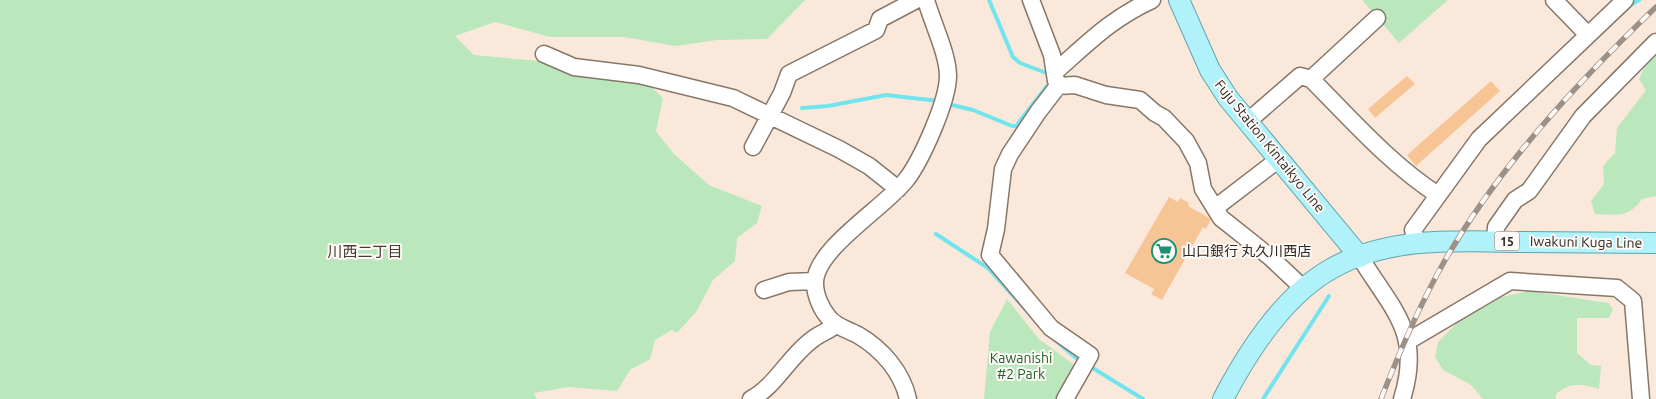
<svg xmlns="http://www.w3.org/2000/svg" width="1656" height="399" viewBox="0 0 1656 399" font-family="Ubuntu,'Noto Sans JP',sans-serif">
  <rect width="100%" height="100%" fill="#fae9db"/>
  <path fill="#bbe7bd" d="M0 0H805L767 39 717 40 675 46 624 37H550L495 22 455 36 474 55 539 61 595 79 647 83 663 98 656 131 674 154 709 185 762 206 757 223 737 238 735 261 713 280 696 312 677 333 672 330 655 340 650 359 630 370 617 391 568 387 534 393 537 399H0Z
    M1362 0H1448L1399 43Z
    M1656 53V196L1642 199C1629 218 1617 215 1595 214L1591 201 1604 184 1603 166 1615 153 1617 128 1646 90 1639 79 1644 68Z
    M1530 291 1608 303 1613 309 1609 318H1577V353L1591 365 1601 366 1599 389C1582 384 1570 382 1556 394V399H1483L1471 385 1443 370 1435 357 1438 342 1456 324 1502 297Z
    M1007 299 1039 339 1080 369 1061 399H984L990 332Z"/>
  <g fill="none" stroke-linecap="round" stroke-linejoin="round">
    <path stroke="#71e4ee" stroke-width="4" d="M989 0 1013 57 1020 63 1049 74
      M1629 6 1639 0
      M948 104 973 110 1012 126H1016L1047 86
      M802 108 828 106 886 95 939 101
      M936 234 988 268 1029 313
      M1047 333 1076 358
      M1091 367 1143 399
      M1263 399 1329 296"/>
  </g>
  <path fill="#f7c496" d="M1407 76 1415 84 1375 118 1368 109Z
    M1491 81 1500 91 1416 166 1407 155Z
    M1169 197 1178 202 1180 198 1189 203 1188 206 1211 219 1206 229 1203 227 1162 300 1151 294 1154 289 1125 273Z"/>
  <g fill="none" stroke-linecap="round" stroke-linejoin="round">
    <defs>
      <path id="minor" d="M1031 0 1052 55 1056 81
        M1554 0 1587 34
        M544 54 574 67 639 75 733 98 839 149 869 166 898 189
        M1056 71C1088 43 1112 18 1152 0
        M1311 79 1377 18
        M1247 122 1300 76 1311 79C1351 119 1390 164 1438 195
        M753 147 782 93 789 74 876 30 880 19 916 0
        M1215 208 1279 159
        M1495 241 1496 227 1515 200 1529 191 1537 180 1583 116 1656 42
        M1417 243 1413 230 1479 139 1625 0
        M1360 257C1392 310 1423 332 1402 399
        M764 290 789 282 815 281
        M1408 341 1510 281 1617 288 1633 301 1641 399
        M751 399C776 386 789 356 813 339 820 333 830 331 836 324
        M908 399C902 372 882 349 858 335 849 330 836 327 829 318 821 309 815 295 815 283 815 249 884 208 906 180 921 161 948 101 948 76 948 54 932 22 926 0
        M1065 399 1090 355 1051 328 990 255 996 229 1003 169 1010 154 1038 112 1058 86 1075 85 1106 95 1140 100 1155 113 1164 118 1186 141 1198 163 1203 189 1221 218 1270 257 1303 288"/>
      <path id="major" d="M1179 0 1210 70 1228 98 1360 257
        M1223 399C1248 351 1283 296 1331 269 1388 236 1456 241 1520 242 1565 242 1611 243 1656 243"/>
    </defs>
    <use href="#minor" stroke="#867769" stroke-width="19"/>
    <use href="#major" stroke="#60a4ac" stroke-width="22"/>
    <use href="#minor" stroke="#fff" stroke-width="16"/>
    <use href="#major" stroke="#b0f1fa" stroke-width="20"/>
    <defs>
      <path id="rail" d="M1381 399C1399 353 1419 306 1444 262 1499 166 1577 83 1656 7"/>
    </defs>
    <use href="#rail" stroke="#9d9187" stroke-width="5.5"/>
    <use href="#rail" stroke="#fdf9f6" stroke-width="4" stroke-dasharray="11" stroke-linecap="butt"/>
  </g>
  <defs>
    <symbol id="supermarket-ring" viewBox="-11 -11 22 22"><circle r="9.5" fill="#fdf9f6" stroke="#1b9072" stroke-width="1.5"/><path d="M-6-5.5h2.5l.6 2H6L4.5 2H-2.5L-4.4-4H-6ZM-1.5 3.2a1.3 1.3 0 1 0 .1 0ZM3 3.2a1.3 1.3 0 1 0 .1 0Z" fill="#1b9072"/></symbol>
  </defs>
  <g fill-rule="evenodd">
    <use href="#supermarket-ring" x="1150" y="237" width="28" height="28"/>
  </g>
  <g text-anchor="middle" dominant-baseline="central" stroke-width="4" stroke-linejoin="round" paint-order="stroke">
    <rect fill="#fdf9f6" stroke="#6b6561" stroke-width="1" x="1494.5" y="231.5" width="25" height="19" rx="4"/>
    <g font-size="12" font-weight="bold" fill="#2d2621">
      <text x="1507" y="241">15</text>
    </g>
    <g font-size="14" fill="#2d2621" stroke="#fdf9f6">
      <text transform="translate(1270 146) rotate(51)">Fuju Station Kintaikyo Line</text>
      <text transform="translate(1586 242) rotate(1)">Iwakuni Kuga Line</text>
    </g>
    <g font-size="14" fill="#2d2621" stroke="#fdf9f6" text-anchor="start">
      <text x="1182" y="251">山口銀行 丸久川西店</text>
    </g>
    <g font-size="14" fill="#20602a" stroke="#fdf9f6">
      <text x="1021" y="358">Kawanishi<tspan x="1021" dy="16">#2 Park</tspan></text>
    </g>
    <g font-size="15" fill="#4a3c30" stroke="#fdf9f6">
      <text x="365" y="251">川西二丁目</text>
    </g>
  </g>
</svg>
